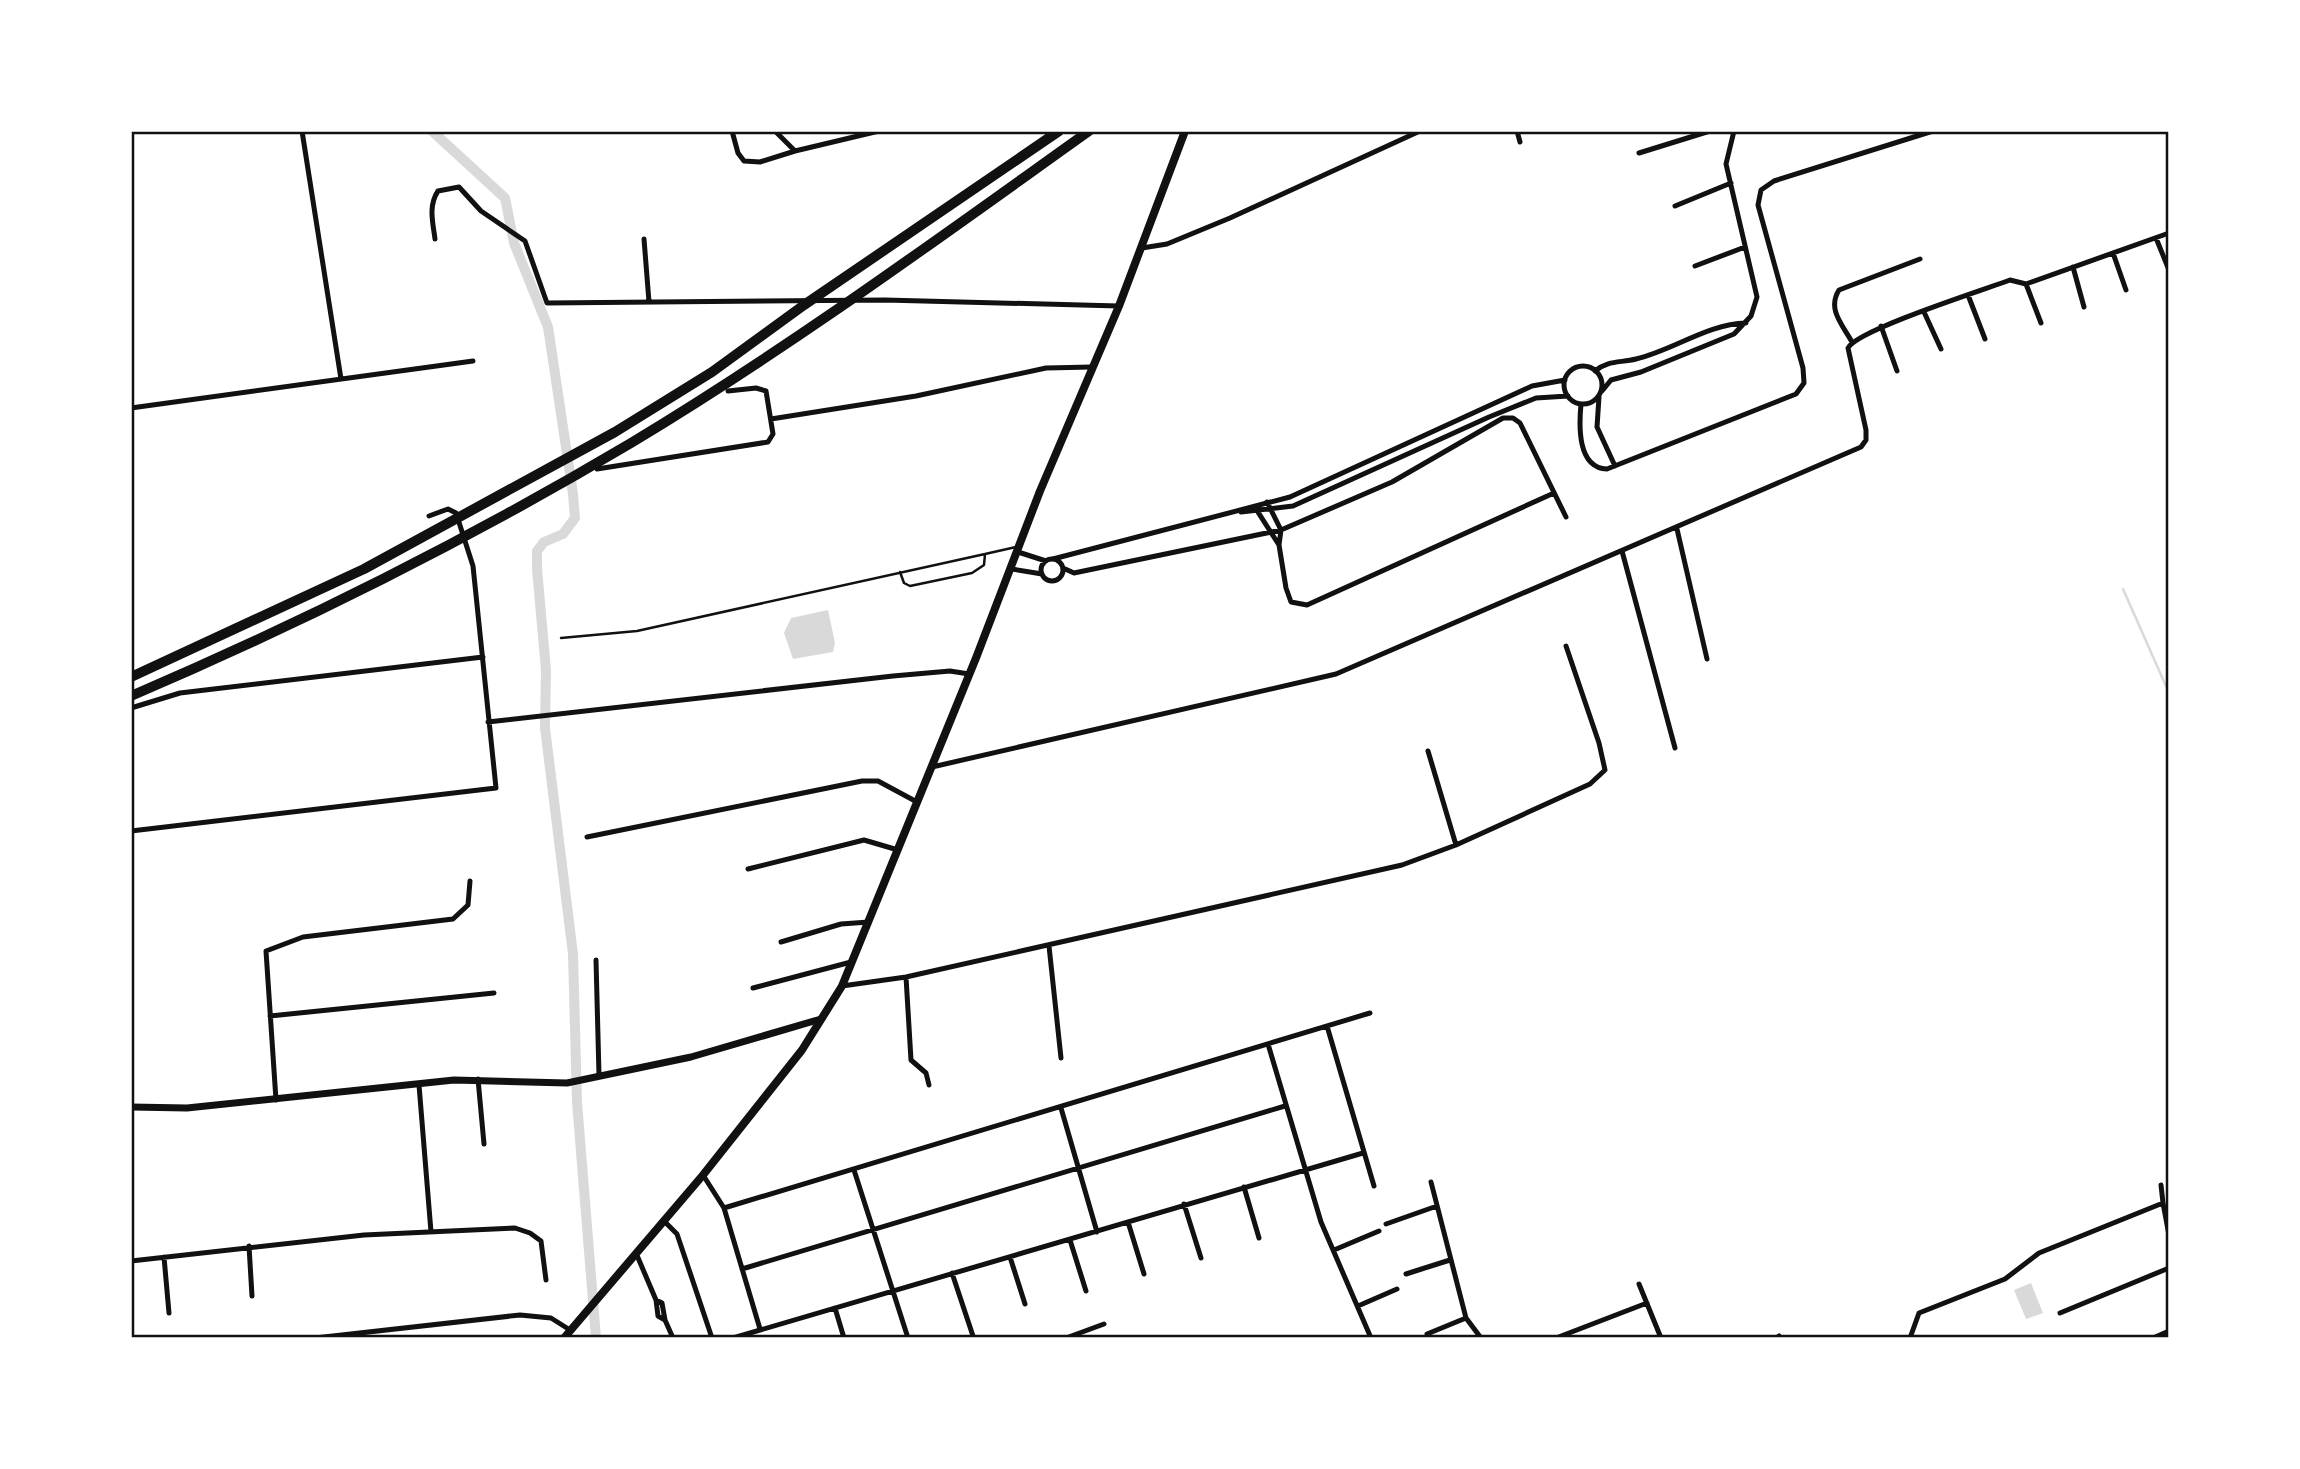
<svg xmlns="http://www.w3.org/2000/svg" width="2300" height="1469" viewBox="0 0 2300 1469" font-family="'IBM Plex Sans',sans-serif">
  <rect width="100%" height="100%" fill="#fff"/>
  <path fill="#d9d9d9" d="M828 610 835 643 833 652 793 659 784 633 791 618Z
    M2031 1283 2043 1313 2026 1319 2014 1290Z"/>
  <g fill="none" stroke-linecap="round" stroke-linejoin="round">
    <path stroke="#d9d9d9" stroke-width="2.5" d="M2123 589 2169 693"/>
    <path stroke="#d9d9d9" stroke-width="10" d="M432 131 505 198 514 243 548 327 573 494 575 518 563 534 544 542 537 551V569L546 670 545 728 573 954 577 1102 596 1338"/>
    <path stroke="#111" stroke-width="2.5" d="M900 572 904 583 910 586 972 573 984 565 985 554 1016 547
      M561 638 637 631 985 554"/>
    <path stroke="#111" stroke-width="5" d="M302 131 341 379
      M732 131 738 153 744 161 760 162 795 151
      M775 131 795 151 879 131
      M1517 131 1520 142
      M1639 153 1710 131
      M1675 206 1731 183
      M2156 238 2169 270
      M435 239C433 223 428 206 438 191L459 187 481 211 525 241 547 303 885 300 1119 306
      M644 239 649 302
      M1142 248 1167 244 1230 218 1420 131
      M2113 253 2126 290
      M1695 266 1745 247
      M2073 267 2084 307
      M2026 284 2041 323
      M1968 295 1985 339
      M1924 312 1941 349
      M1881 326 1897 371
      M1852 342C1842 324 1827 309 1839 290L1920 259
      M1564 385a19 19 0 1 1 38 0a19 19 0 1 1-38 0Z
      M1595 371C1608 360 1620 363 1636 359 1674 350 1707 324 1746 323
      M1602 391 1611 380 1641 372 1734 334 1751 316 1757 297 1726 164 1734 131
      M1599 397 1597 427 1615 466
      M1581 404C1579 425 1577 468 1607 469L1796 394 1804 383 1803 368 1758 205 1761 190 1774 181 1933 131
      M131 408 473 361
      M771 419 916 396 1046 368 1092 367
      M597 469 768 442 773 434 766 391 756 388 728 391
      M1267 502 1281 530 1279 545 1286 588 1291 602 1307 605 1554 493
      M1256 509 1279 545
      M1241 512 1293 506 1489 417 1536 398 1568 396
      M1677 529 1707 659
      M1622 551 1675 748
      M1018 552 1046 561
      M1053 559 1290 497 1532 386 1565 380
      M1041 570a11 11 0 1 1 22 0a11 11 0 1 1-22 0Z
      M1063 568 1074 573 1281 530 1392 482 1503 418H1513L1520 423 1566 517
      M1012 569 1042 574
      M131 708 180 693 483 657
      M488 722 893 676 950 671 969 674
      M1428 751 1456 845
      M932 767 1336 674 1861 447 1866 440V430L1848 348C1857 330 1983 290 2010 280L2026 284 2169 233
      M131 831 496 788 473 566 456 513 448 509 429 516
      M587 837 862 781H878L917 802
      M748 869 864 840 898 850
      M781 942 841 924 869 922
      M1049 946 1061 1058
      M596 960 599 1075
      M906 977 911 1060 926 1073 929 1085
      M842 986 906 977 1402 865 1456 845 1590 784 1605 770 1599 743 1566 646
      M753 988 851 962
      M270 1016 494 993
      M1327 1026 1374 1186
      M1268 1044 1321 1222 1371 1338
      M478 1079 484 1144
      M419 1085 431 1232
      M276 1100 266 951 303 937 453 919 468 905 470 881
      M1061 1108 1097 1232
      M854 1170 908 1338
      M703 1175 724 1208 760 1329
      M1431 1182 1466 1318 1481 1338
      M2161 1185 2163 1203
      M1244 1187 1259 1238
      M1184 1204 1201 1258
      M724 1208 1370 1013
      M663 1220 677 1234 712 1338
      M1128 1222 1144 1274
      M1386 1224 1437 1206
      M1070 1240 1086 1291
      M249 1246 252 1296
      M1334 1250 1379 1231
      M636 1253 656 1300 658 1316 665 1320 673 1338
      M164 1257 169 1313
      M1010 1257 1025 1304
      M131 1261 364 1235 515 1228 530 1233 541 1241 546 1280
      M742 1269 1285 1106
      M952 1273 973 1336
      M1406 1274 1450 1260
      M1639 1284 1661 1338
      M656 1300 662 1303 665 1320
      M1358 1306 1397 1289
      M835 1308 844 1338
      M2060 1313 2169 1268
      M1427 1334 1466 1318
      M315 1338 520 1315 551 1318 570 1330
      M733 1338 1363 1153
      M1066 1338 1104 1324
      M1556 1338 1647 1303
      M1776 1338 1779 1336
      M1910 1338 1919 1313 2005 1279 2039 1253 2163 1203 2169 1235
      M2153 1338 2169 1331"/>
    <path stroke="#111" stroke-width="7" d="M131 1107 187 1108 454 1080 567 1083 691 1057 821 1019"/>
    <path stroke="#111" stroke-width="8" d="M564 1338 703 1175 802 1050 842 986 976 658 1040 491 1119 306 1185 131"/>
    <path stroke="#111" stroke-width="10" d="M131 677 364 569 615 432 712 372 804 305 1059 131
      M131 696C302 623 471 538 631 443 789 348 939 238 1089 131"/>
  </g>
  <rect width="2300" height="1469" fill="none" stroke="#ffffff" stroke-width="266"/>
  <rect x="133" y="133" width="2034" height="1203" fill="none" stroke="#111" stroke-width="2.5"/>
</svg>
